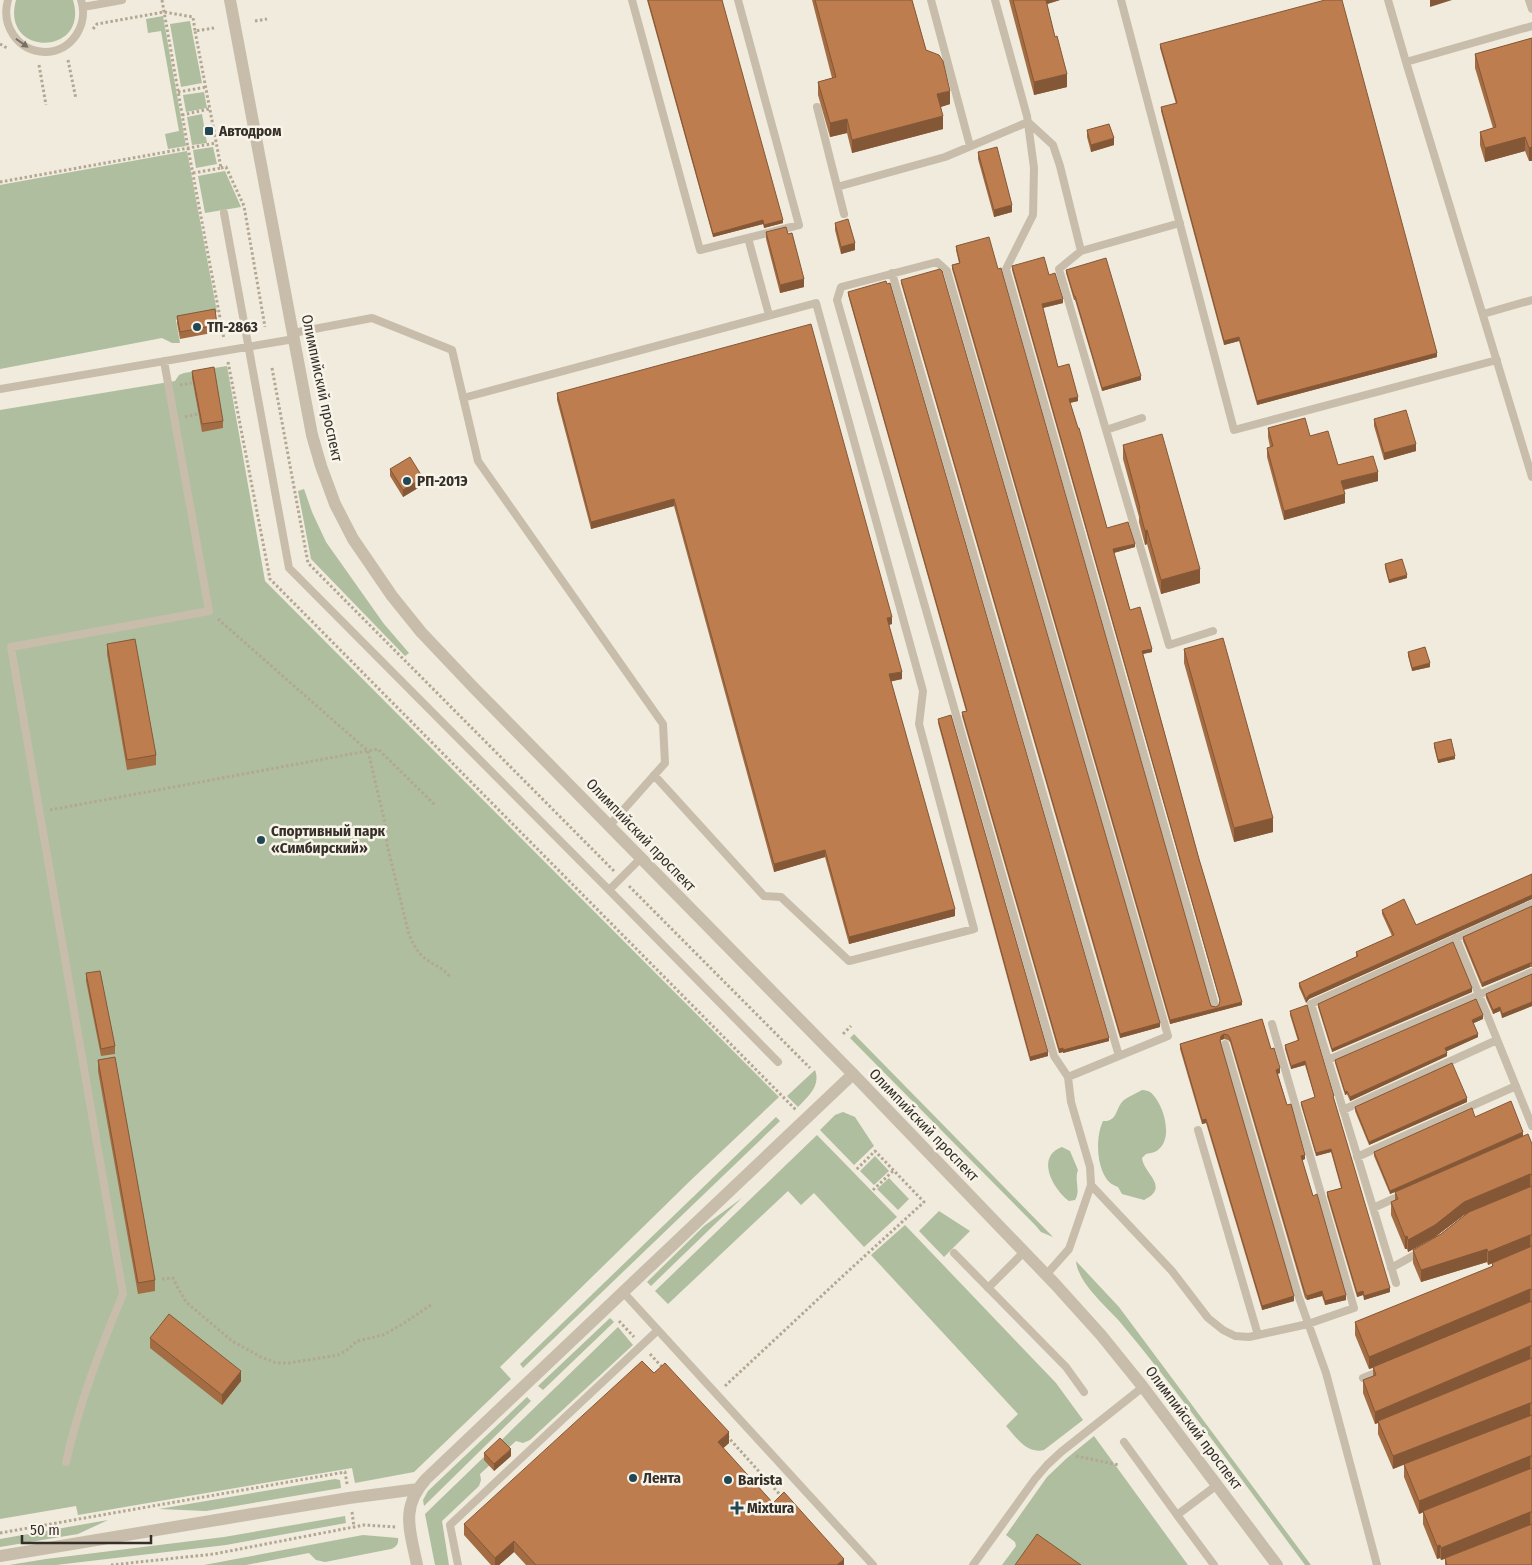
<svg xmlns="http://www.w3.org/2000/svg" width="1532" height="1565" viewBox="0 0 1532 1565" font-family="'Fira Sans Condensed',sans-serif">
  <rect width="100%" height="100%" fill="#f0ebdd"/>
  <path fill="#aebe9e" d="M16 0H73C90 57 0 57 16 0Z
    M163 16 186 146 168 149 165 134 179 131 161 31 148 33 146 19Z
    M190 21 202 83 181 87 170 24Z
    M204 92 207 108 186 112 183 95Z
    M202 114 207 143 192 145 187 117Z
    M213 147 217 164 196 168 193 150Z
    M187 151 217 312 176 320 180 343H172L162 338 0 369V185Z
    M225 171 241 207 205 213 198 176Z
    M227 366 265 581 779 1097 691 1180 500 1367 511 1379 414 1472 355 1483 352 1468 78 1515 76 1506 0 1519V410L175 381 179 375 184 373Z
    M304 489 312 512 326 542 384 624 409 653 405 656 311 559 298 491Z
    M854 1034 1053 1237 1041 1232 1036 1226 850 1038Z
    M815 1070C821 1086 808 1096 798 1107L787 1096Z
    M1142 1090C1144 1090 1149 1091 1150 1092 1163 1102 1173 1135 1160 1148 1157 1152 1151 1153 1146 1154L1142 1158C1143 1173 1171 1187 1144 1200L1122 1194 1118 1187C1113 1185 1109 1183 1106 1178 1096 1163 1096 1136 1103 1121 1118 1122 1115 1108 1124 1100 1129 1096 1137 1093 1142 1090Z
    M843 1112 855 1117 874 1146 854 1165 820 1130 835 1115Z
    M776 1117 780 1121 523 1368 520 1364Z
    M817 1135 897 1217 864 1247 814 1193 801 1205 788 1191 668 1304 655 1291Z
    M1062 1147 1070 1151 1078 1170C1074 1180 1081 1191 1075 1200L1069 1201C1053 1189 1035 1157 1062 1147Z
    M875 1156 889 1171 874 1185 860 1171Z
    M889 1178 909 1199 898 1210 877 1189Z
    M742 1198 651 1286 647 1282 704 1226Z
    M939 1211 970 1231 944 1257 919 1231Z
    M905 1225 1056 1383 1083 1420 1044 1450C1026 1454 1017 1438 1006 1426L1018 1414 871 1255Z
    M1076 1261 1119 1307 1311 1565H1305C1244 1483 1185 1400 1120 1322 1106 1306 1078 1283 1076 1261Z
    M610 1318 614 1322 543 1390 538 1386Z
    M618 1327 633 1345 530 1440 523 1443 516 1441 480 1474 481 1480 479 1486 442 1521 449 1565H435L425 1514Z
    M527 1397 531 1401 424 1506 423 1500 428 1491Z
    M1094 1436 1188 1565H1002L1016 1546 1015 1542 1006 1535 1047 1477 1067 1458Z
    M335 1479 340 1480 341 1488 206 1511 159 1509Z
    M345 1516 346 1523 226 1545 56 1565H9L46 1559 224 1537Z
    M108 1520 78 1534 0 1547V1539Z
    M363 1535 398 1538C399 1544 396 1547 391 1549L325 1562 316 1560 309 1553 246 1565H204Z"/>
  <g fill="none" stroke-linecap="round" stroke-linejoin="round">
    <path stroke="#b3a794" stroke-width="3" stroke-dasharray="2.5 2.5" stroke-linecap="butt" d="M162 0 188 148 224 339
      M255 21 267 19
      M93 29 97 24 164 12 193 17 195 31 214 28
      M0 44 7 48
      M68 60 76 99
      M39 65 46 105
      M178 92 206 87
      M182 115 209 109
      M221 168 226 167 244 206 265 327
      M193 173 221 168 195 31
      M0 182 216 143
      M228 362 270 579 796 1110
      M272 368 308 563 614 871
      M180 385 192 383
      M185 417 197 414
      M218 619 368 751 385 823 387 844 409 935C413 943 416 950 422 956 431 964 443 967 450 977
      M50 810 378 749 436 806
      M629 886 810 1068
      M843 1034 851 1026
      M873 1190 893 1171
      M162 1279 173 1278 178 1288 186 1302 232 1341 261 1357 276 1363H289L338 1355 347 1350 357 1341 383 1335 401 1325 431 1305
      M619 1321 634 1337
      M650 1354 663 1368
      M725 1386 845 1274 924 1202 875 1151 855 1171
      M727 1436 783 1498
      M1076 1456 1119 1465
      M352 1512 354 1527
      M0 1533 345 1472 347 1484
      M111 1565 214 1554 364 1525 397 1527"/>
    <path stroke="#c8bdaa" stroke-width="8" d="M8 0C1 25 17 51 45 52 72 52 89 24 81 0
      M632 0 700 250 799 225 738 0
      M931 0 970 146
      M995 0 1027 116 1034 168 1033 215 1006 269 1215 1005
      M1121 0 1234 430 1497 360
      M1388 0 1406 62
      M1529 0 1532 9
      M83 7 122 0
      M1532 26 1406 62 1532 477
      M817 107 844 214
      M837 187 945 157 1028 122 1053 145 1060 166 1081 251 1059 269 1106 430 1142 418
      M224 213 289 568 609 890
      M748 238 769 315
      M1081 251 1180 223
      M892 273 1119 1056 1068 1077
      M1483 314 1532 300
      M293 333 372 318 452 350 478 461 663 724 665 763 609 826
      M0 389 294 339
      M463 398 816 303 923 691 919 724 974 929 849 961 781 897 764 896 654 775
      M1106 430 1169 645 1213 631
      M641 858 609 890 778 1062
      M1456 938 1532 1126
      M1225 1044 1298 1295 1326 1373 1377 1565
      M1119 1056 1168 1036 947 271 937 262 841 287 837 300 1054 1056 1068 1077 1071 1102 1090 1167 1091 1185 1172 1271 1208 1318 1223 1330 1235 1336 1249 1337 1258 1335
      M1328 1060 1532 972
      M1343 1110 1497 1040
      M1198 1130 1258 1335 1308 1324 1354 1308 1272 1024
      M1357 1157 1516 1086
      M1373 1208 1402 1195
      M954 1253 1066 1367 1084 1392
      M1391 1268 1420 1252
      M1046 1275 1069 1249 1091 1185
      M1396 1283 1311 1004 1532 904
      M988 1288 1024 1252
      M623 1292 873 1565
      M1363 1378 1383 1370
      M1124 1442 1177 1515
      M66 1462C79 1404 100 1349 123 1294L11 647 209 611 164 361
      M458 1565 450 1525 658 1330
      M973 1565 1035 1479 1047 1465 1061 1452 1143 1387
      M1214 1565 1177 1515 1217 1485"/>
    <path stroke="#c8bdaa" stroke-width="12" d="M0 1556 349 1498 418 1489
      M417 1565C410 1530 400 1508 426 1479L853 1074"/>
    <path stroke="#c8bdaa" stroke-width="12" d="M230 0 312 435 321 466 335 504 353 539 392 596 421 632 474 688 853 1074 1055 1284 1101 1335 1143 1387 1277 1565"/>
  </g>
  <path fill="#a36c43" d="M647 0H722L783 223 764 228 763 224 713 237Z
    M812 0H912L926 50 950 104 941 107 943 129 852 153 847 133 830 137 818 95V82L832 78Z
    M1009 0H1060L1047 4 1067 87 1034 95Z
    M1532 38V161H1529L1525 151 1485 162 1480 145V132L1493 128 1475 68V54Z
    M1160 44 1437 357 1257 405 1239 341 1224 345 1161 111V107L1176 104 1160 48Z
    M1087 130 1114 145 1091 152 1087 137Z
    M978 152 1012 212 994 217 978 159Z
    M835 223 855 250 841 254 835 230Z
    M766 232 804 287 780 293 766 239Z
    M956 246 998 269 1210 1003 1211 1006 1216 1007 1219 1005 1220 1002 1012 270V266L1049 275 1063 303 1043 308 1058 367 1078 401 1070 403 1107 528 1135 547 1114 553 1130 610 1152 652 1143 654 1199 859 1242 1005 1170 1024 952 269V265L959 263 956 250Z
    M1066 270 1141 380 1102 391 1075 300H1074L1066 273Z
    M901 280 1160 1027 1120 1038 901 283Z
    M848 292 1109 1041 1063 1053V1052L1059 1053 962 716V712L966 711 848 295Z
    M177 316 217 325V332L180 339 177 323Z
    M192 371 223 421V428L202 432 192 378Z
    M557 393 892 624 889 625 902 679 891 681 955 916 849 944 825 857 774 872 674 506 591 529 557 400Z
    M1374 419 1416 451 1384 460 1374 426Z
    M1268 428 1310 436 1338 465 1378 481 1344 490 1345 503 1284 520 1267 457V448L1270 447 1268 437Z
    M1123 445 1200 583 1161 594 1147 544 1145 545 1139 522V517L1123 459Z
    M390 469 423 485 403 497 390 476Z
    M1385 564 1407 578 1389 583 1385 568Z
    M107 644 156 755V765L127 770 107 654Z
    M1184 649 1273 832 1234 842 1184 663Z
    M1408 652 1430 667 1412 671 1408 656Z
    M938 719 1048 1056 1030 1061 938 723Z
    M1434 743 1455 759 1438 763 1434 747Z
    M1532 874V899L1309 999 1306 1003 1299 987V983L1356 957V952L1392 936 1382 914V910L1416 925Z
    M1532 906V967H1530L1482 987 1463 941V937Z
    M86 973 115 1046V1054L101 1056 86 981Z
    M1532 974V1006L1502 1018 1500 1011 1493 1014 1486 998V994Z
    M1472 992 1332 1052 1318 1007V1004Z
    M1290 1011 1334 1099 1390 1292 1364 1300 1363 1295 1357 1297 1327 1196V1192L1341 1188 1331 1152 1316 1156 1301 1105V1102L1315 1098 1305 1065 1291 1069 1285 1049V1045L1298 1041 1290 1015Z
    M1262 1019 1271 1049 1280 1073 1278 1074 1287 1105 1305 1159 1302 1160 1313 1196 1346 1300 1325 1305 1322 1296 1307 1300 1305 1298 1230 1042 1228 1040 1224 1039 1221 1040 1220 1043 1294 1301 1262 1310 1206 1123 1202 1124 1180 1049V1044Z
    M1483 1019 1473 1023 1478 1037 1447 1051V1056L1350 1101 1347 1094 1345 1095 1335 1063V1060Z
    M98 1060 155 1280V1291L138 1294 98 1071Z
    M1467 1102 1369 1145 1355 1111V1107Z
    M1475 1117 1523 1136 1532 1144V1565H1445V1559L1441 1560 1440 1558 1437 1559 1423 1524V1512L1419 1514 1404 1477V1464L1393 1469 1378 1434V1423L1375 1424 1363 1393V1380L1373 1376V1368L1369 1369 1355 1335V1322L1492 1267V1263L1488 1265 1487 1262 1421 1282 1413 1263V1250L1441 1234 1468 1213 1464 1215 1435 1237 1408 1252 1407 1249H1405L1391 1215V1202L1395 1200V1192L1390 1194 1374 1156V1152Z
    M150 1338 241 1381 222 1405 150 1348Z
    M654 1373 729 1443 723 1448 773 1503 844 1565H526L514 1552 499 1565H491L464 1535V1524Z
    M484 1453 511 1456 494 1471 484 1460Z"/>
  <path fill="#845837" d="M1044 0H1060L1044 5Z
    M1430 0H1452L1430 7Z
    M1067 74V87L1034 95V82Z
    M950 91V104L937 108V94Z
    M943 116V129L852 153V140Z
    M847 119V133L830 137V123Z
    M1525 137V151L1485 162V148Z
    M1114 138V145L1091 152V145Z
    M1532 147V161H1529V148Z
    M1012 205V212L994 217V210Z
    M763 220V224L713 237V234Z
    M783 220V223L764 228V225Z
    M855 243V250L841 254V247Z
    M804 279V287L780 293V285Z
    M1063 299V303L1042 308V304Z
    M1239 337V341L1224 345V341Z
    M1437 353V357L1257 405V401Z
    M1141 376V380L1102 391V388Z
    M1078 397V401L1069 403V399Z
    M1416 444V451L1384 460V453Z
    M1378 472V481L1341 490V481Z
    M423 478V485L403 497V490Z
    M1345 494V503L1284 520V511Z
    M674 499V506L591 529V522Z
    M1147 530V544L1145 545V531Z
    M1135 544V547L1113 553V549Z
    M1200 569V583L1161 594V580Z
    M1407 575V578L1389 583V580Z
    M892 617V624L887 625V618Z
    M1152 649V652L1142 654V651Z
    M1430 663V667L1412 671V668Z
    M902 672V679L889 682V674Z
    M1455 756V759L1438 763V760Z
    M1273 818V832L1234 842V828Z
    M825 850V857L774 872V864Z
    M1532 895V899L1309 999 1306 1003V999L1309 995Z
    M955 909V916L849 944V937Z
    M1530 963V967L1482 987V983Z
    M1472 988V992L1332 1052V1049Z
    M1242 1002V1005L1170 1024V1020Z
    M1532 1002V1006L1502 1018V1014Z
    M1500 1007V1011L1493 1014V1010Z
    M1483 1015V1019L1472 1024V1020Z
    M1160 1023V1027L1120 1038V1034Z
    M1224 1034V1039L1221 1040 1220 1046 1221 1036Z
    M1478 1034V1037L1445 1052V1048Z
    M1109 1038V1041L1063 1053V1050Z
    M1063 1048V1052L1059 1053V1049Z
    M1048 1052V1056L1030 1061V1057Z
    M1447 1053V1056L1350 1101V1097Z
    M1305 1061V1065L1291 1069V1066Z
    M1280 1068V1073L1276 1074V1070Z
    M1347 1091V1094L1345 1095V1092Z
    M1467 1098V1102L1369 1145V1142Z
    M1206 1119V1123L1202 1124V1120Z
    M1523 1132V1136L1390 1194V1191Z
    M1331 1149V1152L1316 1156V1153Z
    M1305 1155V1159L1301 1161V1156Z
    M1530 1174V1187L1464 1215 1435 1237 1408 1252V1240L1464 1202Z
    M1530 1235V1248L1488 1265V1252Z
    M1407 1236V1249H1405V1237Z
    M1487 1249V1262L1421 1282V1270Z
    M1390 1288V1292L1364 1300V1296Z
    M1530 1289V1302L1369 1369V1357Z
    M1322 1291V1296L1307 1300V1296Z
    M1363 1291V1295L1357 1297V1293Z
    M1346 1295V1300L1325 1305V1301Z
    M1294 1296V1301L1262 1310V1306Z
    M1530 1346V1359L1378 1421V1423L1375 1424V1412Z
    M241 1371V1381L222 1405V1395Z
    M1530 1403V1416L1393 1469V1456Z
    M729 1432V1443L718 1453V1442Z
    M511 1449V1456L494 1471V1464Z
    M1530 1456V1469L1419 1514V1501Z
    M1530 1512V1525L1441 1560V1548Z
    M514 1541V1552L499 1565H495V1558Z
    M1440 1545V1558L1437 1559V1546Z
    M844 1559V1565H837Z"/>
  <path fill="#bd7d4e" stroke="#845837" d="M648 0H722L783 220 764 225 763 220 713 234Z
    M815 0H912L926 50 939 55 943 61 950 91 937 94 943 116 852 140 847 119 830 123 818 82 836 77Z
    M1013 0H1046L1055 37 1057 36 1067 74 1034 82Z
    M1325 0H1342L1437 353 1257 401 1239 337 1224 341 1161 107 1177 103 1160 44Z
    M1532 38V147L1529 148 1525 137 1485 148 1480 132 1496 127 1475 54Z
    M1109 124 1114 138 1091 145 1087 130Z
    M997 147 1012 205 994 210 978 152Z
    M848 219 855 243 841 247 835 223Z
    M786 227 788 234 792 233 804 279 780 285 766 232Z
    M989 237 998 269 1001 268 1210 1003 1211 1006 1216 1007 1219 1005 1220 1000 1012 266 1044 257 1049 275 1055 273 1063 299 1042 304 1058 367 1069 364 1078 397 1069 399 1078 428H1079L1107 528 1128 522 1135 544 1113 549 1130 610 1140 607 1152 649 1142 651 1199 859 1242 1002 1170 1020 952 265 960 263 956 246Z
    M1106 258 1141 376 1102 388 1075 296H1074L1066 270Z
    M940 269 942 271 1160 1023 1120 1034 901 280Z
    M886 281 887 284 890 283 1109 1038 1063 1050V1048L1059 1049 962 712 967 711 848 292Z
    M215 309 217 325 180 332 177 316Z
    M811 324 892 617 887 618 902 672 889 674 955 909 849 937 825 850 774 864 674 499 591 522 557 393Z
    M214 367 223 421 202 424 192 371Z
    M1406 410 1416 444 1384 453 1374 419Z
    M1305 418 1310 436 1328 431 1338 465 1373 456 1378 472 1341 481 1345 494 1284 511 1267 448 1273 446 1268 428Z
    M1162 434 1200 569 1161 580 1147 530 1145 531 1139 508H1140L1123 445Z
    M410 457 423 478 403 490 390 469Z
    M1402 559 1407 575 1389 580 1385 564Z
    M1223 638 1273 818 1234 828 1184 649Z
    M135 639 156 755 127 760 107 644Z
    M1425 647 1430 663 1412 668 1408 652Z
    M951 715 1048 1052 1030 1057 938 719Z
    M1451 739 1455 756 1438 760 1434 743Z
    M1532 874V895L1309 995 1306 999 1299 983 1358 956 1356 952 1394 935 1382 910 1404 899 1416 925Z
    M1532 906V963H1530L1482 983 1463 937Z
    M1453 942 1472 988 1332 1049 1318 1004Z
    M100 971 115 1046 101 1049 86 973Z
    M1532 974V1002L1502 1014 1500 1007 1493 1010 1486 994Z
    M1476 999 1483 1015 1472 1020 1478 1034 1445 1048 1447 1053 1350 1097 1347 1091 1345 1092 1335 1060Z
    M1307 1005 1334 1096H1333L1390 1288 1364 1296 1363 1291 1357 1293 1327 1192 1342 1188 1331 1149 1316 1153 1301 1102 1315 1097 1305 1061 1291 1066 1285 1045 1299 1040 1290 1011Z
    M1262 1019 1271 1049 1274 1048 1280 1068 1276 1070 1287 1105 1291 1104 1305 1155 1301 1156 1313 1196 1317 1194 1346 1295 1325 1301 1322 1291 1307 1296 1305 1293 1230 1038 1228 1035 1224 1034 1221 1036 1220 1041 1294 1296 1262 1306 1206 1119 1202 1120 1180 1044Z
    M115 1057 155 1280 138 1283 98 1060Z
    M1452 1063 1467 1098 1369 1142 1355 1107Z
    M1511 1101 1523 1132 1390 1191 1374 1152 1472 1108 1475 1117Z
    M1528 1134 1532 1144V1175L1530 1174 1464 1202 1435 1225 1408 1240 1407 1236 1405 1237 1391 1202 1398 1199 1395 1192Z
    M1532 1186V1235H1530L1488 1252 1487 1249 1421 1270 1413 1250 1441 1234 1469 1212Z
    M1532 1246V1290L1530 1289 1369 1357 1355 1322 1493 1266 1492 1263Z
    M1532 1301V1346H1530L1375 1412 1363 1380 1376 1375 1373 1367Z
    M169 1314 241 1371 222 1395 150 1338Z
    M1532 1358V1403H1530L1393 1456 1378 1421Z
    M642 1361 654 1373 665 1363 729 1432 718 1442 773 1503 784 1492 844 1559 837 1565H536L514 1541 495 1558 464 1524Z
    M1532 1415V1456H1530L1419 1501 1404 1464Z
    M500 1438 511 1449 494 1464 484 1453Z
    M1532 1468V1512H1530L1441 1548 1440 1545 1437 1546 1423 1511Z
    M1532 1524V1565H1447L1445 1558Z
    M1037 1534 1081 1565H1015Z"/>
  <defs><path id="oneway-solid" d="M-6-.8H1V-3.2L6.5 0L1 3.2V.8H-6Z" transform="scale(1.25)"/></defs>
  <use fill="#776f63" href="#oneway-solid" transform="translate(22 43) rotate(35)"/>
  <g fill="#214754" stroke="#f8f4e9" stroke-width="2">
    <rect x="204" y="126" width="10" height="10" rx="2.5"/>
    <circle cx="197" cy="327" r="5"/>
    <circle cx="407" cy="481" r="5"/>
    <circle cx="261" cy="840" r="5"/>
    <circle cx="633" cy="1478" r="5"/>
    <circle cx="728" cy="1480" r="5"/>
    <path d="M734.5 1500.5h5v5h5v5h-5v5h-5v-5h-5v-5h5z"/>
  </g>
  <g text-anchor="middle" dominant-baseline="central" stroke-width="5" stroke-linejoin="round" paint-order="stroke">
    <g font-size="15" font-weight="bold" fill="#352f29" stroke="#f8f4e9" text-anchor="start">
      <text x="219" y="131">Автодром</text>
      <text x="207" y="327">ТП-2863</text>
      <text x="417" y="481">РП-201Э</text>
      <text x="271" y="831">Спортивный парк<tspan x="271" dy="17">«Симбирский»</tspan></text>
      <text x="643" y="1478">Лента</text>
      <text x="738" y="1480">Barista</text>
      <text x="747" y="1508">Mixtura</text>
    </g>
    <g font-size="15" fill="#352f29" stroke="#f8f4e9">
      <text transform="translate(322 388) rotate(78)">Олимпийский проспект</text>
      <text transform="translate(641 835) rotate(46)">Олимпийский проспект</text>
      <text transform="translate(924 1125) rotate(46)">Олимпийский проспект</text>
      <text transform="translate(1194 1428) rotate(53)">Олимпийский проспект</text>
    </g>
  </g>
  <path d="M22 1535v8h129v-8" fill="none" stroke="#352f29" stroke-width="2.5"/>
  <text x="30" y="1535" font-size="15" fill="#352f29" stroke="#f8f4e9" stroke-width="4" paint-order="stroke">50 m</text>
</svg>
